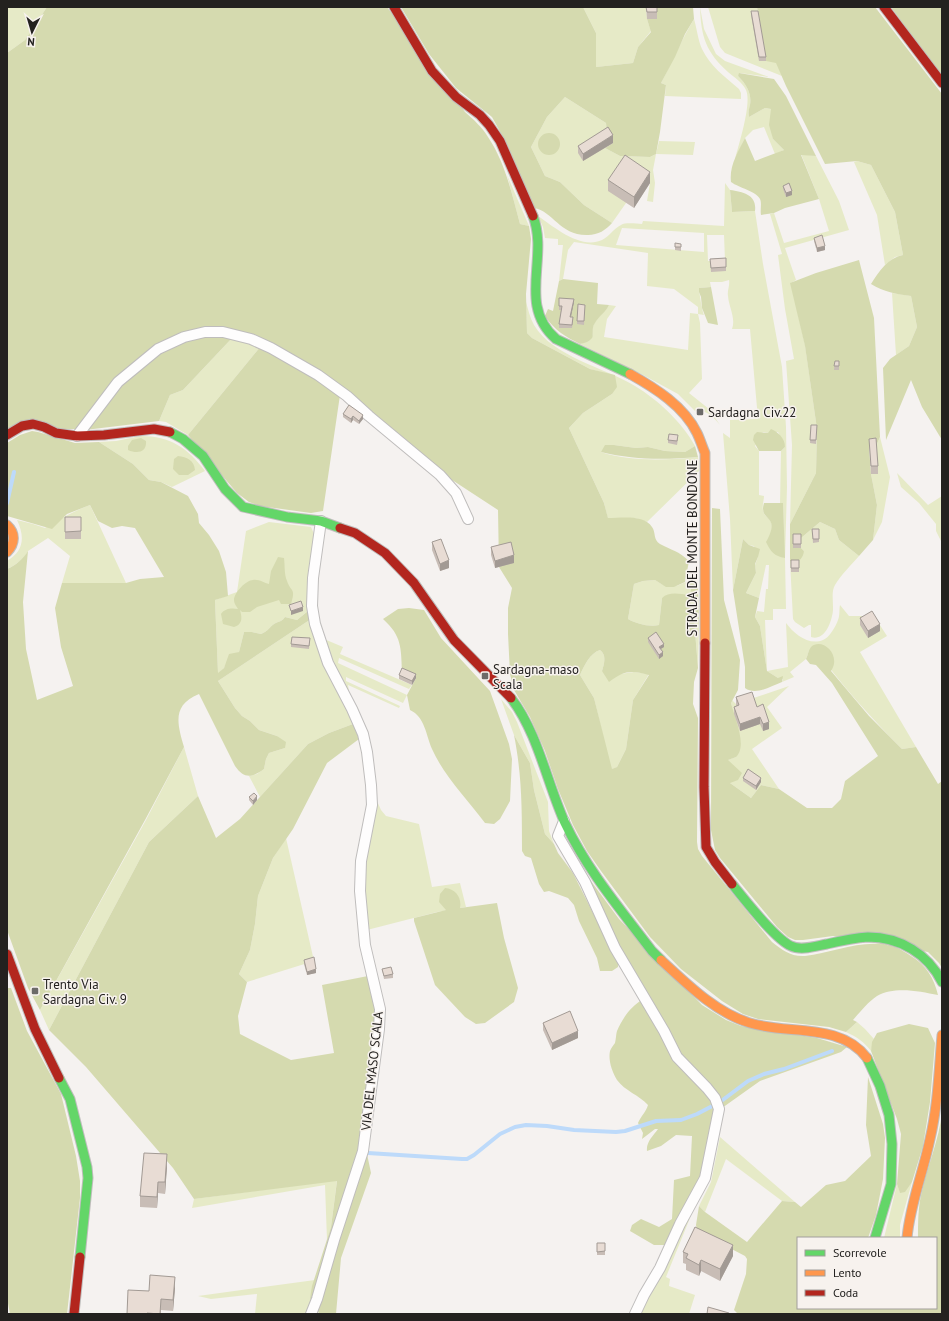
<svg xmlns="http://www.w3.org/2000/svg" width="949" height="1321" viewBox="0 0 949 1321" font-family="'PT Sans',sans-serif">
  <rect width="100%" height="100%" fill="#f5f2f0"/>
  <path fill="#e6eac7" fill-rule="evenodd" d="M7 7H47L25 40 7 53Z
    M583 7H646L647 19 651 31 638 47 633 63 596 67V33Z
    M700 7 704 29 716 54 725 61 769 77 740 73 738 76C746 84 752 93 750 105 749 110 748 112 749 117L765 108 771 109V115L773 139 784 150 775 154 764 127 753 130 745 138 735 159C739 144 752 103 746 90 743 83 734 77 728 72 706 52 701 37 700 7Z
    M708 7H757L758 14 782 76 725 53 720 47Z
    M694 19C697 29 698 40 702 49 710 66 725 77 739 89L741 93V99L665 96 666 85 661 83C672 62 682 39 694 19Z
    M565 97 606 123 607 134 613 143 605 148 620 156 650 157 656 154 659 141 695 142 693 155 656 154 653 170 655 183 653 202 647 201 650 183 626 203 612 223 584 205 560 182 545 176 531 147 547 117Z
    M801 154 816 156 839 201 849 230 785 248 796 280 791 283 805 345 817 429 816 473 790 524 792 445 786 361 794 359 785 309 778 255 782 254 770 214 774 213 784 243 829 231 819 199Z
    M857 161 871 165 895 212 903 255 895 257 885 265 877 215 854 162Z
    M507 175 529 226 520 224Z
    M725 183 730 190 732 212 755 211 763 264 782 367 786 427 787 487 785 558 786 609H773V620H765L767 671 788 667 786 623C794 634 809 646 823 640 829 638 836 626 838 620 840 616 839 609 840 605L849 616H874L887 636 860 652 916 747 902 749C870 717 840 683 813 646L809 651 806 659 790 672 794 677 782 682 783 679 778 678 767 671 760 626 755 617 757 611 764 612 766 589H768L769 565H766L759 598 746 593 756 573 755 565 758 557 754 546 749 545 743 539 733 590 730 519 723 433 730 438V420L758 419 750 329H732C736 318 729 308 728 296 727 291 730 286 729 280L722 282H710L711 287 699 288C699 292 702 310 704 315L698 314 700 323 702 379 689 393 709 409 720 425C712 416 708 410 696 412L678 394 645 376 580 344 593 335C589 322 604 315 609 305L616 306 607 319 604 337 688 350 690 313 698 314V307L674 289 647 286 648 253 574 242 568 250 563 279 559 281 563 245H558V239L545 238 543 227 538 216C554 227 581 250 602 240 609 237 614 228 621 225 626 222 637 224 642 224L643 221 724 226ZM622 228 704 233V252L616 245ZM707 235H724L725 260 708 261ZM763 432 768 433 778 432 785 447 781 451 780 504 783 503 784 558 771 534C775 516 765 521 763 510 762 506 764 500 764 496L759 495V451L755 446Z
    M892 293 911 296 917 327 909 346 896 355Z
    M526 302C528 309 530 318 534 325 553 357 604 367 635 386 658 400 682 422 695 446L685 452 665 451 648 447 636 448 614 445 601 452C630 462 668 460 698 457L699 471 647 522 635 518 608 519 604 503 569 428 583 413 612 394 615 376 590 369 532 338 527 333Z
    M233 337 261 346 188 435 166 422 159 421 170 395 183 390Z
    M141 436C170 436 188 448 205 471L172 487 161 482 149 480 133 464 99 442 116 441Z
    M880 437 890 477 882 522 873 540 877 505 871 474 878 473 876 446Z
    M897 473 928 505 942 496V543L936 531V524L919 503 901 487Z
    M90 505 126 583H62L70 556 48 538 28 551 24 558 13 566 7 569V561C24 551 25 537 17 520L33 524 45 528C61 519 73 511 90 505Z
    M269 522 311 527 315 536 309 610 297 620 285 617C282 622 279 621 274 624 269 627 269 631 261 634L252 632H244L239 652 229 658 224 668 218 674 215 600 237 592 246 531Z
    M820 522 835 529 839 540 859 556C851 565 841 575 835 585 830 593 835 607 832 616 830 626 823 641 811 637V625H809L804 628 795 622 793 619 790 561 793 563 804 551 801 548V538Z
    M655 580C663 585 669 589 679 585 683 583 685 582 689 582L699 625 698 668 694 619 689 595 662 598 659 625C649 627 637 624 628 619L634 584 643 581Z
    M311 619 353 724 329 733 308 744 260 797 249 776 257 774 264 769 266 759 269 753 285 748 277 736 259 730 250 721 242 716 235 708 218 681Z
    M324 639 343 647 340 654 412 685 409 689 339 658 338 663 407 695 403 703 346 677V681L400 706 399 708 348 685 349 691 344 688 338 678Z
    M600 650C607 655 604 664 602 671L620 674 634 672 649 674 633 700 626 749 617 767 611 770 594 698 580 675C584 666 590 653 600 650Z
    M789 686 767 707 782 728 752 749 779 789 761 785 751 798 730 783 727 760 736 757 734 715 731 703 732 700 736 704Z
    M501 699 512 712 517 722 548 802 549 831 554 844 545 834 534 790 530 763 514 735Z
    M184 747 198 796 149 842 49 1030 40 1010 146 820Z
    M376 799 381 810 386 816 419 824 432 887 460 883 466 907 437 912 367 930 363 879Z
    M286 838 314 961 247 982 239 974 250 950 255 924 258 896 273 858Z
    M857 1022 865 1029 874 1039 871 1051C864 1042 857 1037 846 1032Z
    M720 1137 795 1202 782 1201 726 1159 705 1212 699 1206 711 1182Z
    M337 1180 331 1227 327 1240 325 1185 192 1208 194 1199Z
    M912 1182 900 1225V1238H884L897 1184 900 1192Z
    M690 1218 666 1277 670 1279 669 1286 695 1295 689 1314H639L681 1230Z
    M315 1280 310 1298 312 1304 307 1314H255L257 1294 211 1299 198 1296Z"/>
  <path fill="#d5daaf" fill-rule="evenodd" d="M47 7H387L465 112C473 119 482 127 488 137 505 162 512 194 520 224L529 226 531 239 526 294 527 333 532 338 590 369 615 375 617 387 612 394 583 413 569 428 604 503 608 518C621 518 644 514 652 527 656 532 653 540 660 544 671 550 679 551 689 561L685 582 674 587H666L655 580 643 581 634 584 628 619C637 624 649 627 659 625L662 598C669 591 680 594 689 595L694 619 698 668 694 682 693 704 698 718 697 842 698 849 702 856 772 942C782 950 791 957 805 956 834 953 865 937 895 947 901 949 906 953 911 956 926 965 934 978 938 995 919 991 894 986 877 996 868 1002 860 1012 853 1020L857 1022 846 1032 829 1027 758 1019 743 1014 722 1001 681 969 650 937 601 871 587 851 573 825 558 789 545 751 530 717 514 690 510 674 508 634V608L512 588 499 567 498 510 446 476 402 437 338 385 224 329 157 346 76 429H7V53L25 40ZM600 650C607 655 604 664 602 671L609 682C624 671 630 670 649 675L633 700 626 749 617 767 612 769 594 698 580 675C584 666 590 653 600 650Z
    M401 7H583L596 33V67L633 63 638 47 651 32 647 19H657V7H693L694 19 685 34 675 57 661 83 666 85 660 132 656 154 650 157 620 156 605 148 613 143 607 134 606 123 565 97 547 117 531 147 545 176 560 182 584 205 612 223C606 230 598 235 588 235 560 236 553 211 534 208L508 146 492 117 456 88 429 54Z
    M757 7H875L942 94V440L922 407 911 380 886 440 883 368 890 359 909 346 917 327 911 296C896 294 884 292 871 284 879 271 888 258 903 255L895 212 871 165 857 161 825 164 786 86 776 63 766 61Z
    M891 7H942V77Z
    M739 73 774 79 786 96 816 156 801 155 819 199 785 208 774 213 761 215C760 210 762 203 760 199 756 191 739 188 731 182 729 166 738 152 745 138L755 161 784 150 773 139 769 125 771 109 765 108 749 117C748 112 749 109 750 105 752 93 746 84 738 76Z
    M538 144a11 11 0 1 1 22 0a11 11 0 1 1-22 0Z
    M730 190C744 192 757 195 755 211L732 212Z
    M859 260 874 318 880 437 876 446 869 447 871 474 877 505 873 540 859 556 839 540 835 529 820 522 801 538 793 548H801L804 551C803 558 800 561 793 563L790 561V524L816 473 817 429 805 346 790 283 816 273Z
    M563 279 598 283 597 304 609 305C606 312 599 316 595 323 591 328 594 335 592 338 589 342 584 343 580 344 566 337 554 330 545 316L548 309 553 311 559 281Z
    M711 287 718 325 708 323 702 308 701 297 699 292V288Z
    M205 334 233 337 183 390 170 395 159 421 85 430 121 382 161 350Z
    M261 346 308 372 340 395 323 511 311 513 260 506 249 502 237 493 188 435Z
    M771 429C778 432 785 438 785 447L781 451H759L753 440 754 435 757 432 768 433Z
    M32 431 38 432 75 443 99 442 133 464 149 480 161 482 188 496 198 514 199 523 209 535 219 551 226 572 228 596 215 600 218 673 224 668 229 654 239 652 244 632H252L261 634C269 631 269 627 274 624 279 621 282 622 285 617L297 620 308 611 311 619 218 681 235 708 242 716 250 721 259 730 277 736 286 742 285 748 269 753 266 759 264 769C252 778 244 779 235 766L199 694C172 705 177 723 184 747L145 820 40 1010 28 988 7 930V569C16 565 23 559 28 551L23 602 26 649 37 700 73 686 61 647 55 608 62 583H126L140 579 164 577 135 528 122 526 112 528 98 521 90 505 67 514 52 529 7 516V443L20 435Z
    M141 438 146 441C147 453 137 454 128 450V446L132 440Z
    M605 445H614L636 448 648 447 665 451 685 452 695 446 698 457C664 460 634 460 601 452Z
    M178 456C187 457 194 460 195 470L188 475H179L173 469 174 459Z
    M764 503H783L785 558C774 556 771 552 766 542 782 513 758 523 764 503Z
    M712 508 720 509 724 600 740 660 738 690 731 703C734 716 748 746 736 757 734 758 730 759 728 760L742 773 738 780 730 783 751 798 761 785 779 789 807 808H832L841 799 845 781 878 756 832 683 816 665 810 664 806 659C808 655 808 651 811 647 822 637 842 655 831 671L869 716 902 749 916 747 938 784 942 781V968L939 963 928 952 833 936 803 940H795L788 937 777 927 720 858 715 850 711 830Z
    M743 539 749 545 760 549 758 557 755 564 756 573 746 593 759 598 755 617 760 626 767 671 778 678 783 676 782 682C771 686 756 696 745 688V667L733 590Z
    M278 557 284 558C285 565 284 574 287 581 291 593 296 587 291 604H281L279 600 257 607 250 612H242L240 610C242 617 243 624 234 627L223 624 221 614C225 608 232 608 238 609 237 607 234 604 234 600 234 593 246 580 253 580 259 579 264 583 269 584L271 571Z
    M689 582 698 583 699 625Z
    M409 608 424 610 441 638 490 691 509 744 512 759 510 801 500 819 494 824 485 823C467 799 444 776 432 749 426 735 425 717 410 710L407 695 416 678 402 672C401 648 402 636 383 619L398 609Z
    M353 724 359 739 327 763 293 829 273 858 258 896 255 924 250 950 239 974 247 982 238 1016 240 1034 291 1060 334 1053 322 985 368 976 375 1005 376 1029 359 1151 312 1304 310 1298 312 1286 331 1227 337 1181 194 1199 173 1168 86 1067 49 1030 149 842 198 796 216 838 240 819 308 744 329 733Z
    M514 735 530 763 534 790 545 834 554 844 558 853 573 873 618 963V967L612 971H600L597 958 579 921 574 905 568 898 549 891 544 892 539 884 531 858 525 856 522 851C522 811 522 775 514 735Z
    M585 873 619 919 702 1005 726 1020 741 1026 817 1038 847 1047 841 1052 760 1081 722 1108 682 1058 615 940Z
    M445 888C456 889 462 898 460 908L497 903 504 938 518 988 514 1002 485 1023 476 1024 465 1017 435 985 414 921V918L446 910 439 902 440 894Z
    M7 988H11L27 1031 61 1094 76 1156 80 1181V1198L67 1314H10L7 1298Z
    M642 1000 711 1100 715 1110 704 1174 667 1245H654L630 1231 632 1225 641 1219 659 1227 672 1219 674 1180 690 1176 692 1136 676 1135 661 1146 647 1151C646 1142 653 1136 658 1129H655L642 1139 643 1133 638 1123C641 1116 646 1112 648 1105 639 1095 625 1091 617 1080 612 1072 608 1060 610 1051 611 1048 613 1046 615 1043 616 1039 616 1034 617 1031 622 1019 631 1006 642 1000Z
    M909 1024 928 1028 935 1043 930 1102 923 1146 912 1182 905 1192 900 1193 897 1184 901 1134 897 1119 871 1051 872 1042 877 1033Z
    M868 1077 883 1124 885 1138 883 1179 876 1215 868 1238H798V1308H936V1238H918C918 1223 918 1206 922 1191 928 1165 939 1139 942 1113V1314H738L734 1310 746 1274 747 1259 745 1256 697 1231 696 1225 699 1206 705 1212 747 1242 782 1201 795 1202 801 1207 826 1185 845 1181 871 1156 866 1125Z
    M367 1154 371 1173 341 1258 336 1314H319L317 1308Z"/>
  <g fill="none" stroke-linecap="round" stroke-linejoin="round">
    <path stroke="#bddafa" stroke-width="4" d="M7 503 14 472
      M368 1153 462 1159H467L474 1155 500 1134 515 1127 526 1125 547 1126 574 1130 616 1132 625 1131 656 1121 681 1120 697 1114 720 1102 748 1081 764 1074 784 1069 832 1051"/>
    <defs>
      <path id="street" d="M77 436 118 382 158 349 184 337 205 332H223L251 339 271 348 318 375 347 396 369 416 440 475 456 493 468 519
        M564 821 558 836 585 882 615 948 664 1031 677 1057 707 1088 715 1098 719 1109 705 1178 680 1224 660 1268 644 1295 635 1314
        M311 1314 317 1299 334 1240 363 1151 379 1029 380 1009 365 945 360 891 361 861 372 805 371 785 367 752 363 734 352 709 328 663 315 624 312 606 313 578 321 521"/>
      <path id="fast" d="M533 216C549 258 517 305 556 339L630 374
        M170 432 183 439 203 456 225 489 243 507 287 517 321 521 340 528
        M511 698C538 733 547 783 565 823 587 870 621 910 652 951L661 960
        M732 884C745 900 774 938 791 946 801 951 816 946 827 944 840 941 854 938 868 937 900 937 928 954 942 982
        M867 1058 880 1086 889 1115 892 1144 891 1184 875 1238
        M59 1078 70 1099 87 1167 88 1178 80 1257"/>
      <path id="slow" d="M630 374C655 388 684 406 697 433 700 439 702 446 705 453V643
        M7 525C16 533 15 544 7 552
        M661 960C687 984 716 1013 750 1023 788 1035 840 1022 867 1058
        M907 1238C910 1204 923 1173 930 1139 938 1105 939 1070 942 1035"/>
      <path id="jam" d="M394 7 432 71 456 97 480 115 489 125 500 141 533 216
        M884 7 942 83
        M7 435 22 426 33 424 44 427 56 433 77 436 104 435 154 429 170 432
        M340 528 355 533 385 553 414 583 454 640 511 698
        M705 643 704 787 706 847 715 862 732 884
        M7 954 35 1029 59 1078
        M74 1314 80 1257"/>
    </defs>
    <use href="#street" stroke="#bfbdbc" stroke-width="12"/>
    <use href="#fast" stroke="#bfbdbc" stroke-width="11"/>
    <use href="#slow" stroke="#bfbdbc" stroke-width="11"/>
    <use href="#jam" stroke="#bfbdbc" stroke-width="11"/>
    <use href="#street" stroke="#fefdfd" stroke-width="10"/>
    <use href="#fast" stroke="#63d668" stroke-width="9"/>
    <use href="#slow" stroke="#ff974d" stroke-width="9"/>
    <use href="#jam" stroke="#b3261e" stroke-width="9"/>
  </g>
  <path fill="#c8bdb6" d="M646 7H657V19H647Z
    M751 11 766 57V61H759L751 15Z
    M613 143 583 161 578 153V146Z
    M608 180 650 183 634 208 608 191Z
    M783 186 792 195 786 197 783 189Z
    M814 238 825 250 817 252 814 241Z
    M681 244V251L675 250V247Z
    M726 258V271L711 272 710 259Z
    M559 298 574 302 571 317 573 321 572 328H559V324L561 310H559Z
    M585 309 584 325 577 324V321Z
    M835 361H839V370H834Z
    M343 414 363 419 359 424 353 420 351 423 343 417Z
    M811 425H817L816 444 810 443Z
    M678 439 677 445 668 443V440Z
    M869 439 878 466V474H871Z
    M65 517H81V539H65Z
    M812 529H819V542L813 543Z
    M793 534H801V548H793Z
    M432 542 449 568 440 571 432 550Z
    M491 547 514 563 495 568 491 555Z
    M791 560H799V572H791Z
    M860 618 880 631 868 638 860 625Z
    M310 638 309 649 291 647V644Z
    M648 638 664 647 661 649 663 656 659 659 648 642Z
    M399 675 416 678 412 685 399 679Z
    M736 697 757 707 769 729 763 731 760 724 740 731 734 714V707L736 706Z
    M743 778 761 782 756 790 743 781Z
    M249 797 257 800 253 805 249 800Z
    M304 960 316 973 307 975 304 964Z
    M382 969 393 974V978L384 979Z
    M543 1023 578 1038 552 1050 543 1030Z
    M167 1166 165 1194 158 1193 157 1208 140 1207V1196Z
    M597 1243H605V1255H597Z
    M683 1252 733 1256 720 1281 701 1271 699 1276 686 1270V1264L683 1263Z
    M175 1288 173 1311 161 1310V1314H127L149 1291Z"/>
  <path fill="#a29a94" d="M613 135V143L583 161V154Z
    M650 172V183L634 208V197Z
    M792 191V195L786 197V193Z
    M825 246V250L817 252V248Z
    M574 299V302L570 321V317Z
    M363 415V419L359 424V421Z
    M353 416V420L351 423V419Z
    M514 555V563L495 568V561Z
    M449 560V568L440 571V564Z
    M303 607V611L291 615V611Z
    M880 624V631L868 638V631Z
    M664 644V647L659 650V647Z
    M663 652V656L659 659V655Z
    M416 674V678L412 685V681Z
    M760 717V724L740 731V724Z
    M769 722V729L763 731V724Z
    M761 778V782L756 790V786Z
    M257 796V800L253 805V801Z
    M316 969V973L307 975V972Z
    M578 1031V1038L552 1050V1043Z
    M167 1154V1166L165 1194V1182Z
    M158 1182V1193L157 1208V1197Z
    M733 1245V1256L720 1281V1269Z
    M701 1260V1271L699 1276V1265Z
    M175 1277V1288L173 1311V1300Z"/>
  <path fill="#e8dcd4" stroke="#a29a94" d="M646 7H657V12H647Z
    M751 11H758L766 57H759Z
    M608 127 613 135 583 154 578 146Z
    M625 155 650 172 634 197 608 180Z
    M789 183 792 191 786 193 783 186Z
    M822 235 825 246 817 248 814 238Z
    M675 243 681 244V247H675Z
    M726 258V267L711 268 710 259Z
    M559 298 574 299 570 317H573L572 325 559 324 562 306H559Z
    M578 304 585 305 584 321H577Z
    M835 361H839V366H834Z
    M349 405 363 415 359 421 353 416 351 419 343 414Z
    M811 425H817L816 440H810Z
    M669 434 678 435 677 441 668 440Z
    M876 438 878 466H871L869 439Z
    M65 517H81V531L65 532Z
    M812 529H819V539H813Z
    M793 534H801V544H793Z
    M441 539 449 560 440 564 432 542Z
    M511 542 514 555 495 561 491 547Z
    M791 560H799V568H791Z
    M301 601 303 607 291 611 289 605Z
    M872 611 880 624 868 631 860 618Z
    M656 632 664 644 659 647 663 652 659 655 648 638Z
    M292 637 310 638 309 646 291 644Z
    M402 668 416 674 412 681 399 675Z
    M752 692 757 707 763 704 769 722 763 724 760 717 740 724 734 707 739 705 736 697Z
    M748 769 761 778 756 786 743 778Z
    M254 793 257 796 253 801 249 797Z
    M314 957 316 969 307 972 304 960Z
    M391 967 393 974 384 976 382 969Z
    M570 1011 578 1031 552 1043 543 1023Z
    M144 1153 167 1154 165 1182H158L157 1197 140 1196Z
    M695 1227 733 1245 720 1269 701 1260 699 1265 686 1258 688 1254 683 1252Z
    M597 1243H605V1251L597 1252Z
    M150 1275 175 1277 173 1300 161 1299 160 1314 147 1313V1314H127L128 1290 149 1291Z
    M708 1307 729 1313V1314H707Z"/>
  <g fill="#6c6a68" stroke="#f7f2ee" stroke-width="1.5">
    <rect x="696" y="408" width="8" height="8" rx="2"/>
    <rect x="481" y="672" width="8" height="8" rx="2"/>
    <rect x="31" y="987" width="8" height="8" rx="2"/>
  </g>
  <g text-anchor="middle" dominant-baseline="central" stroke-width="3" stroke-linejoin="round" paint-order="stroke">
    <g font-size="13" fill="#23211f" stroke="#f7f2ee" text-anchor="start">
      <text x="708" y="412">Sardagna Civ.22</text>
      <text x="493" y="669">Sardagna-maso<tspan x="493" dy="15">Scala</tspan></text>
      <text x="43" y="984">Trento Via<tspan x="43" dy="15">Sardagna Civ. 9</tspan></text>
    </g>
    <g font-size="13" fill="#23211f" stroke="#f7f2ee">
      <text transform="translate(692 548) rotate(-90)">STRADA DEL MONTE BONDONE</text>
      <text transform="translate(372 1071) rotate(-84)">VIA DEL MASO SCALA</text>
    </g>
  </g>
  <rect width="949" height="1321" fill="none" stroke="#23211f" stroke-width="16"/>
  <rect x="797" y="1237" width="140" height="72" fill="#f7f2ee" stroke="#a29e9b"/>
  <rect x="805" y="1250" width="20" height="6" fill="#63d668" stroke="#a29e9b"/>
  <text x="833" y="1257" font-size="12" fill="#23211f">Scorrevole</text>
  <rect x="805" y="1270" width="20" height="6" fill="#ff974d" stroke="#a29e9b"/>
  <text x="833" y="1277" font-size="12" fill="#23211f">Lento</text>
  <rect x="805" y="1290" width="20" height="6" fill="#b3261e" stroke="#a29e9b"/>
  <text x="833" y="1297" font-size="12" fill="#23211f">Coda</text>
  <g transform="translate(32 32) rotate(185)" stroke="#f7f2ee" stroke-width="3" paint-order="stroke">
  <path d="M0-3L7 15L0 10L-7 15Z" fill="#23211f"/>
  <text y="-6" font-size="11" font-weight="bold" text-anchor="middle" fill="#23211f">N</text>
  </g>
</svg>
